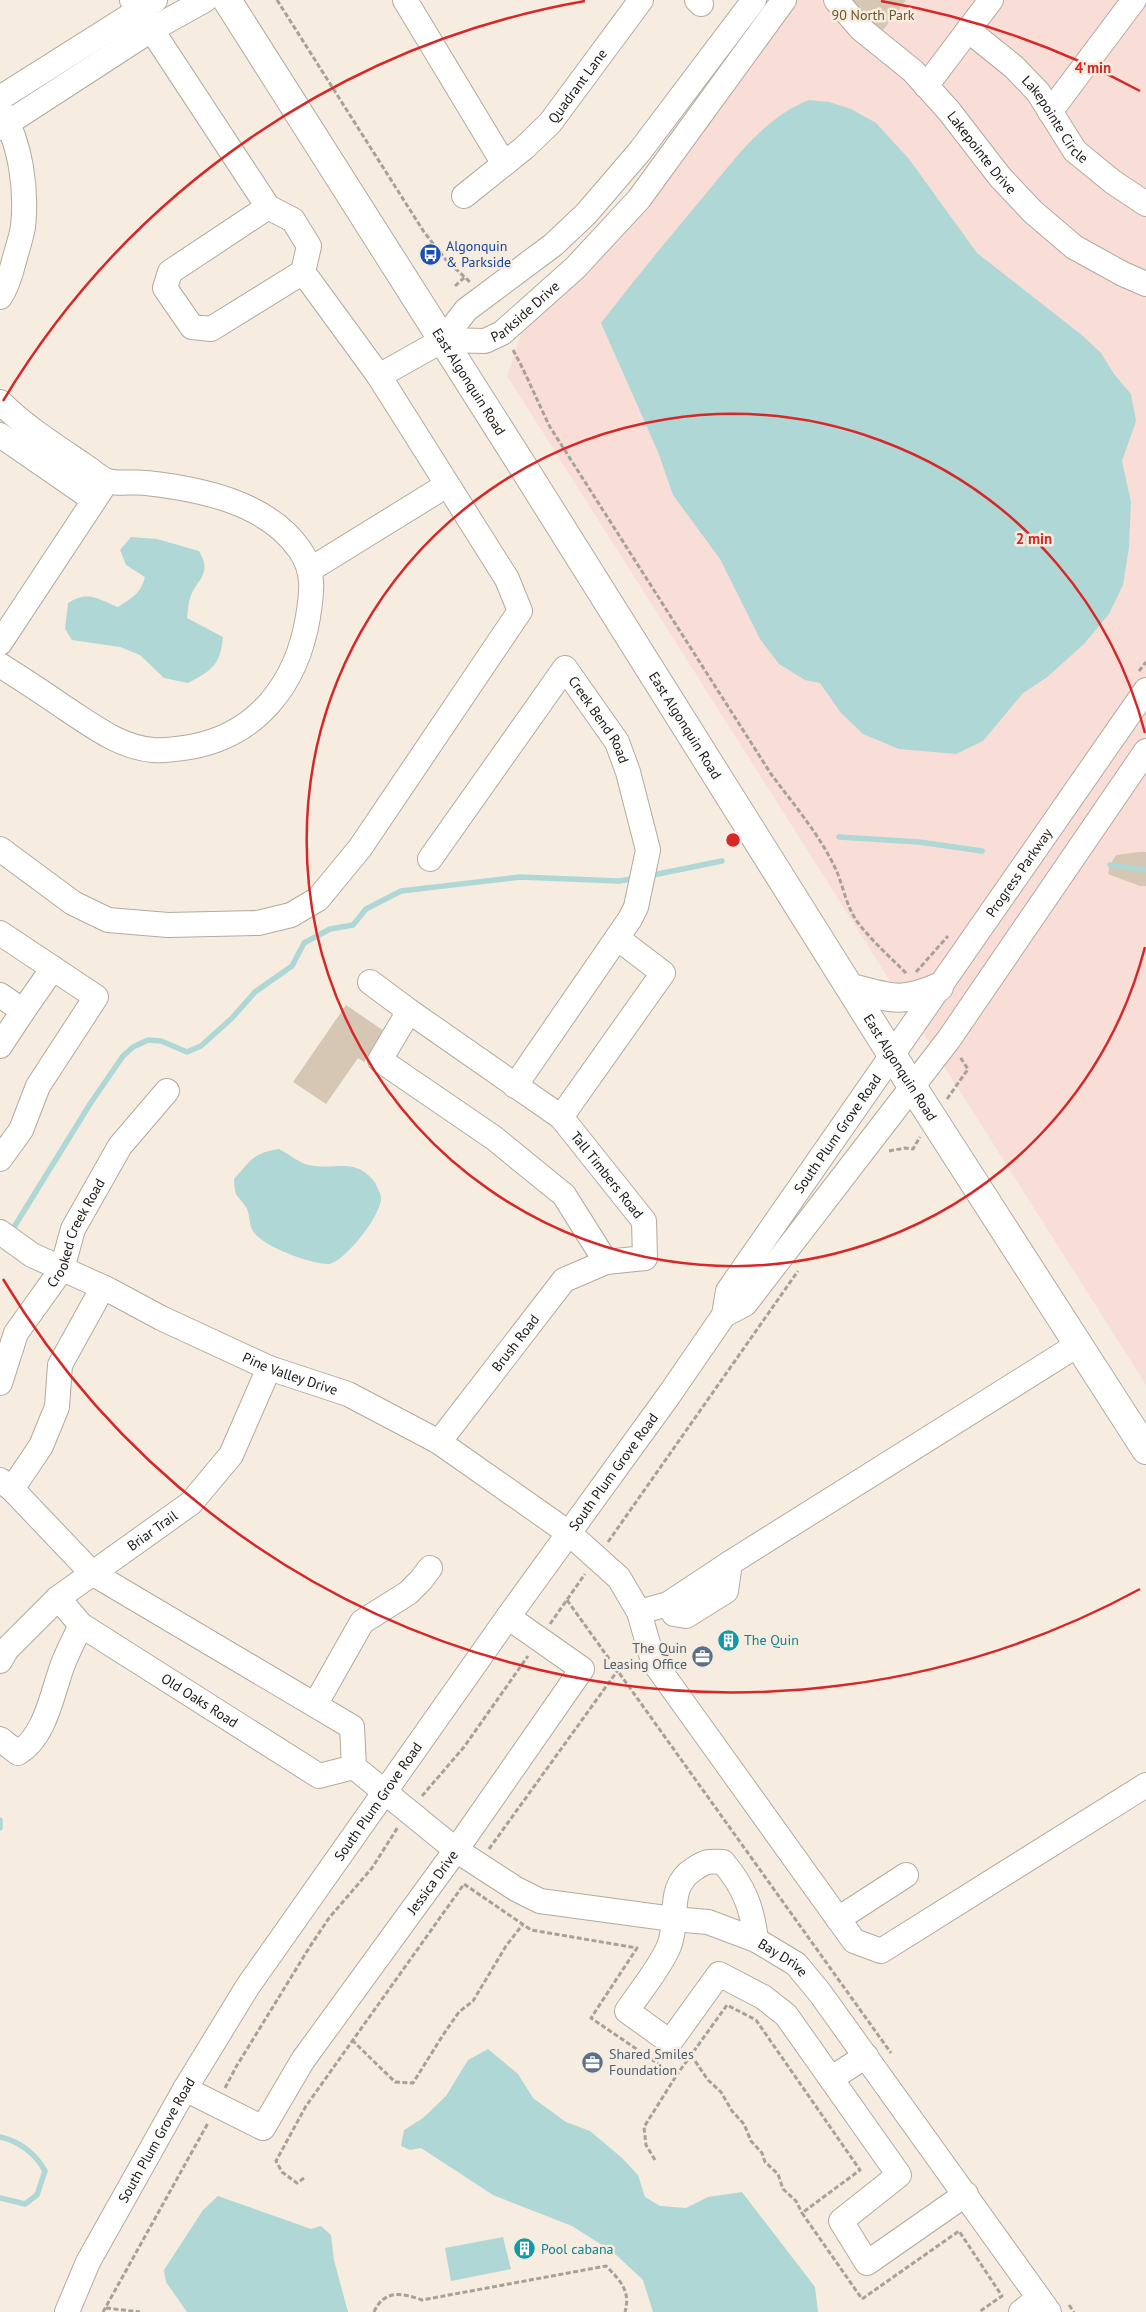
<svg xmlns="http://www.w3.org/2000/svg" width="1146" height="2312" viewBox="0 0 1146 2312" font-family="'PT Sans',sans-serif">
  <rect width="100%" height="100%" fill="#f6ede0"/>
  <path fill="#f8ded7" d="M784 0H1146V1385L507 376 523 328Z"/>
  <path fill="#d6c7b4" d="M836 0H906L875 41Z
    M1139 852H1146V886H1140L1108 874 1110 865 1116 855Z
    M346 1005 384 1031 364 1062 358 1058 326 1104 293 1082Z"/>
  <path fill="#afd7d6" d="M809 100 829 102 851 109 876 123 909 159 977 253 1083 336 1101 353 1114 374 1131 394 1136 421 1122 461 1131 502 1129 547 1123 585 1109 614 1084 644 1046 678 1023 693 983 741 956 754 899 749 863 734 841 713 820 683 805 680 779 664 760 639 720 559 673 495 658 452 601 323C633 282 665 242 699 202 731 164 761 119 809 100Z
    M131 537 157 539 199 551C213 575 197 578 190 598 188 604 188 611 187 618L223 637C220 666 212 670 188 683L164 678 140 655 120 647 72 640 65 629 68 603C88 590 98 599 118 607 132 598 141 593 145 577L126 565 120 550Z
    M279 1149C287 1153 301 1164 309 1165 333 1171 354 1157 373 1180 376 1183 380 1193 381 1197 383 1213 345 1262 329 1264 312 1265 261 1246 253 1231 249 1225 250 1216 247 1209 238 1193 235 1201 234 1179 251 1161 252 1153 279 1149Z
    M488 2049 518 2074 533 2098 566 2122 590 2131 622 2158 638 2175 645 2197 660 2206 686 2208 708 2197 742 2192 815 2287 818 2312H653L643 2280 613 2252 572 2226 493 2195 421 2148 410 2150 401 2146 404 2130 423 2118 446 2096 468 2060Z
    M218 2196 311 2229 321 2226 331 2235 334 2260 348 2312H187L166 2282 164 2270 203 2210Z
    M503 2237 511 2269 451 2281 445 2248Z"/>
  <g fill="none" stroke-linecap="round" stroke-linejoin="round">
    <path stroke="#afd7d6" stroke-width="5.5" d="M839 837 919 842 982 851
      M1110 865 1146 870
      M648 876 722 861
      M11 1232 90 1104 123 1056 133 1047 148 1040 161 1041 187 1052 201 1046 232 1018 255 992 292 966 304 943 330 929 353 925 366 909 401 891 520 877 619 881 637 878
      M0 1820V1828
      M0 2137C19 2141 36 2154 45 2171L37 2195 25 2204 0 2198"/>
    <defs>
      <g id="minor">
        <path d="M405 0 504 164"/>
        <path d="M697 0 701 4"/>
        <path id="s1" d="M836 0 861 29 913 71 949 111 1000 177 1033 212 1074 247 1123 274 1146 284"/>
        <path id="s2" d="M968 30 1014 67 1038 92 1075 151 1113 182 1146 204"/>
        <path d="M926 86 991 0"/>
        <path d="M0 98 155 0"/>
        <path d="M1050 112 1134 0"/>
        <path d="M0 128 151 30 205 0"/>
        <path id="s3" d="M464 196 524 148 550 123 641 0"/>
        <path d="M268 207 170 272 165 288 192 327 211 329 303 272"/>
        <path d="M0 297C7 287 11 273 14 261 17 250 21 238 23 227 27 190 21 143 1 111"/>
        <path id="s4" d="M443 340 485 341 502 333 575 268 639 199 784 0"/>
        <path d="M379 376 443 340 466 310 553 245 586 214 640 151 754 0"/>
        <path d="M0 402C24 426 54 445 82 464 90 469 97 476 105 480 115 485 134 481 146 483 200 489 267 502 300 550 315 572 312 592 308 617 297 683 258 735 190 747 178 749 166 751 153 750 119 747 93 726 65 708 44 693 22 679 0 665"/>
        <path d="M0 435 94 500"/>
        <path d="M311 569 447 485"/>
        <path d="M0 643 107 481"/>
        <path d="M0 849 73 903 108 920 168 925 258 923 291 915 318 899 360 848 520 611 507 579 379 376 303 272 309 246 293 220 268 207 132 0"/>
        <path id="s5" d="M430 859 565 668 617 742 628 772 648 850 636 907 630 919 515 1086"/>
        <path d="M0 933 96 997 38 1086 21 1130 0 1159"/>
        <path id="s6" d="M370 982 409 1011 561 1117 644 1221 645 1258 606 1262 564 1195 494 1138 380 1060 409 1011"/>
        <path d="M0 995 23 1011 0 1046"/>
        <path d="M23 1011 53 968"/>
        <path d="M561 1117 663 973 617 938"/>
        <path id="s7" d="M0 1232 32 1255 109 1290 161 1318 269 1368 348 1394 439 1442 570 1534 619 1578 639 1612 653 1661 854 1941 881 1951 1146 1785"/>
        <path d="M724 1315 745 1304 949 1039 1146 751"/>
        <path id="s8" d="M0 1383 16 1333 62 1269 73 1229 120 1146 167 1091"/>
        <path id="s9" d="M439 1442 564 1280 606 1262"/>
        <path id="s10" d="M0 1480 12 1489 92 1573 352 1727 354 1767 456 1850 516 1889 540 1901 673 1919 708 1922 756 1940 796 1964 820 1993 1049 2312"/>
        <path d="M12 1489 41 1446 57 1407 60 1365 103 1287"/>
        <path d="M730 1563 1079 1344"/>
        <path id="s11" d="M58 1598 81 1625 319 1776 354 1767"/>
        <path d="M639 1612 668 1604 730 1563 726 1591 686 1616 674 1614 668 1604"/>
        <path id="s12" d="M0 1661 7 1649 58 1598 191 1503 231 1455 269 1368"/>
        <path d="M315 1705 362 1622 408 1593 421 1580 430 1568"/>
        <path d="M0 1739 18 1753C46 1736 52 1693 63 1664 68 1651 75 1638 81 1625"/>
        <path d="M838 1919 906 1875"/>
        <path d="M756 1940C752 1907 744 1887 723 1862 708 1861 706 1861 694 1869 665 1887 680 1920 669 1946 660 1968 640 1991 627 2011L670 2042 719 1974 763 1997 786 2015 899 2175 841 2221 867 2263 966 2194"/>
        <path d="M832 2078 866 2056"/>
        <path id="s13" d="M185 2089 263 2128 303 2060 456 1850 582 1669 508 1617"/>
        <path id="s14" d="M67 2312 88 2262 185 2089 248 1986 508 1617 669 1395 724 1315 728 1291 1146 690"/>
        <path d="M1021 2312 1039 2298"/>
      </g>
      <g id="major">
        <path id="s15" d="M227 0 527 473 892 1055 1146 1450"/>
        <path d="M852 988C890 998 901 1004 939 987"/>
      </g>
    </defs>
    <use href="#minor" stroke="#b3aa9e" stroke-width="26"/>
    <use href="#major" stroke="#b3aa9e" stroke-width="30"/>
    <path stroke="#a8a197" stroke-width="3" stroke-dasharray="5 2.5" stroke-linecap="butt" d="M277 0 424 232 446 260 471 283
      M455 286 465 277
      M513 350C527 375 537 401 550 427L771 774C794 805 821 836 837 872 844 889 847 909 859 924 873 942 891 958 907 974
      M1139 671 1146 662
      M916 972 948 936
      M947 1099 968 1069 960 1057
      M889 1151 905 1148 913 1149 920 1137
      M608 1542 798 1271
      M567 1600 891 2053
      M550 1624 585 1574
      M422 1796 464 1747 528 1656
      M489 1849 618 1670
      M352 2040 395 2082 413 2083 443 2035 459 2012 473 2001 506 1946 523 1924
      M691 2055 708 2080 721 2092 732 2111 744 2124 751 2141 762 2153 765 2162 778 2174 783 2189 796 2201 802 2213
      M225 2088 236 2067 309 1948 329 1918 372 1868 398 1827
      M655 2160 646 2145 644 2127 676 2076
      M304 2178 297 2183 282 2172 276 2161 306 2106 464 1884 531 1930 637 1948 591 2018 676 2076 727 2005 756 2020 860 2170 802 2213 862 2299 959 2231 1002 2296 979 2312
      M1069 2305 1074 2312
      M106 2308 140 2312
      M103 2312 208 2123
      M374 2312C384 2289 403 2293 422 2300L606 2266C620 2280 631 2291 625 2312"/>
    <use href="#minor" stroke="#fff" stroke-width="24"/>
    <use href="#major" stroke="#fff" stroke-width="28"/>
  </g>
  <g fill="none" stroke="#d62828" stroke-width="2.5">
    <path d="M1145 947A426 426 0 1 1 1145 733"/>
    <path d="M1140 1589A852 852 0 0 1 3 1279M3 401A852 852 0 0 1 585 1M881 1A852 852 0 0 1 1140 91"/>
  </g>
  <defs>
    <symbol id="bus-disc" viewBox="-11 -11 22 22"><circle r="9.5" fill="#1a4fb4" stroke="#f6ede0"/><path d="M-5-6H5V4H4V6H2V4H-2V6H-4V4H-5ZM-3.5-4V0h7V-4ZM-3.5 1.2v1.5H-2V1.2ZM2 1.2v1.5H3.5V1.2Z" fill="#fff"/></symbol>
    <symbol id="building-disc" viewBox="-11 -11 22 22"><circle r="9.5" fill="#0f9aa8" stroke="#f6ede0"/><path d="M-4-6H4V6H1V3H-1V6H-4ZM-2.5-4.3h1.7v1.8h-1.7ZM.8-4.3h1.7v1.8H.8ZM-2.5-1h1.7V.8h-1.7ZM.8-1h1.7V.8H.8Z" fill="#fff"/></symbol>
    <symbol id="office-disc" viewBox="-11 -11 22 22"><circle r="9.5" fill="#5c6f8a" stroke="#f6ede0"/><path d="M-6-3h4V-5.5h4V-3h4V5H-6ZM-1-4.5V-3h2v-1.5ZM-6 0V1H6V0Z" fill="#fff"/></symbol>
  </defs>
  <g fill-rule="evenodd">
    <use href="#bus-disc" x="418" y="242" width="25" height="25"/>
    <use href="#building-disc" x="716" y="1628" width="25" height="25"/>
    <use href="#office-disc" x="690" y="1644" width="25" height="25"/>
    <use href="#office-disc" x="580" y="2050" width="25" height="25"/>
    <use href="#building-disc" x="512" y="2236" width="25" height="25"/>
  </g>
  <g text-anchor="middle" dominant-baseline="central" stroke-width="5" stroke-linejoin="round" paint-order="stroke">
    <g font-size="14" fill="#6f5226" stroke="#f6ede0">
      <text x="873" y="15">90 North Park</text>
    </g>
    <g font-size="14" fill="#1a1713" stroke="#f6ede0">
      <text stroke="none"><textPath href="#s3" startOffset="159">Quadrant Lane</textPath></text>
      <text stroke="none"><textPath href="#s2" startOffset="126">Lakepointe Circle</textPath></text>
      <text stroke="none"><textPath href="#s1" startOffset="212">Lakepointe Drive</textPath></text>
      <text stroke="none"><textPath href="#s4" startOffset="92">Parkside Drive</textPath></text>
      <text stroke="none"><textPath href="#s15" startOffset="452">East Algonquin Road</textPath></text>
      <text stroke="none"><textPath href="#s5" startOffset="296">Creek Bend Road</textPath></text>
      <text stroke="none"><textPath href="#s15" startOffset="858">East Algonquin Road</textPath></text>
      <text stroke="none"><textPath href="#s14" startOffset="1730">Progress Parkway</textPath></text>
      <text stroke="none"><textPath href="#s15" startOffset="1262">East Algonquin Road</textPath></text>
      <text stroke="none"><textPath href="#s14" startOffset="1412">South Plum Grove Road</textPath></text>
      <text stroke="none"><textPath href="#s6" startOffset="308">Tall Timbers Road</textPath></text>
      <text stroke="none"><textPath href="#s8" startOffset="170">Crooked Creek Road</textPath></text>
      <text stroke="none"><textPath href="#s9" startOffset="125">Brush Road</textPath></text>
      <text stroke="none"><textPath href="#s7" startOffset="324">Pine Valley Drive</textPath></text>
      <text stroke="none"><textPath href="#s14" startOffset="1004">South Plum Grove Road</textPath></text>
      <text stroke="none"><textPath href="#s12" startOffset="202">Briar Trail</textPath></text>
      <text stroke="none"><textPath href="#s11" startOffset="176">Old Oaks Road</textPath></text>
      <text stroke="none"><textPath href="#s14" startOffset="599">South Plum Grove Road</textPath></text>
      <text stroke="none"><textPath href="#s13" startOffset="386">Jessica Drive</textPath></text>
      <text stroke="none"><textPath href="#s10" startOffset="956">Bay Drive</textPath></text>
      <text stroke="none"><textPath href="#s14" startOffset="194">South Plum Grove Road</textPath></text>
    </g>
    <g font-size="14" fill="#164399" stroke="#f6ede0" text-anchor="start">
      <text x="446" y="246">Algonquin<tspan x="446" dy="16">&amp; Parkside</tspan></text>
    </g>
    <g font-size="14" fill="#0d838f" stroke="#f6ede0" text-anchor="start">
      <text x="744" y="1640">The Quin</text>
      <text x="541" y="2249">Pool cabana</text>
    </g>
    <g font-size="14" fill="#4e5e75" stroke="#f6ede0" text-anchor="end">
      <text x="687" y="1648">The Quin<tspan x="687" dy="16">Leasing Office</tspan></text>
      <text x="609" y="2054" text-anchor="start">Shared Smiles<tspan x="609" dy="16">Foundation</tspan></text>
    </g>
  </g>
  <circle cx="733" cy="840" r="8" fill="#d62828" stroke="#f6ede0" stroke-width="2.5"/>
  <g font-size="15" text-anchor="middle" font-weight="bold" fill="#d62828" stroke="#f6ede0" stroke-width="5" stroke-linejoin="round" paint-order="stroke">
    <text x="1093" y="73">4 min</text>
    <text x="1034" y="544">2 min</text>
  </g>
</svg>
